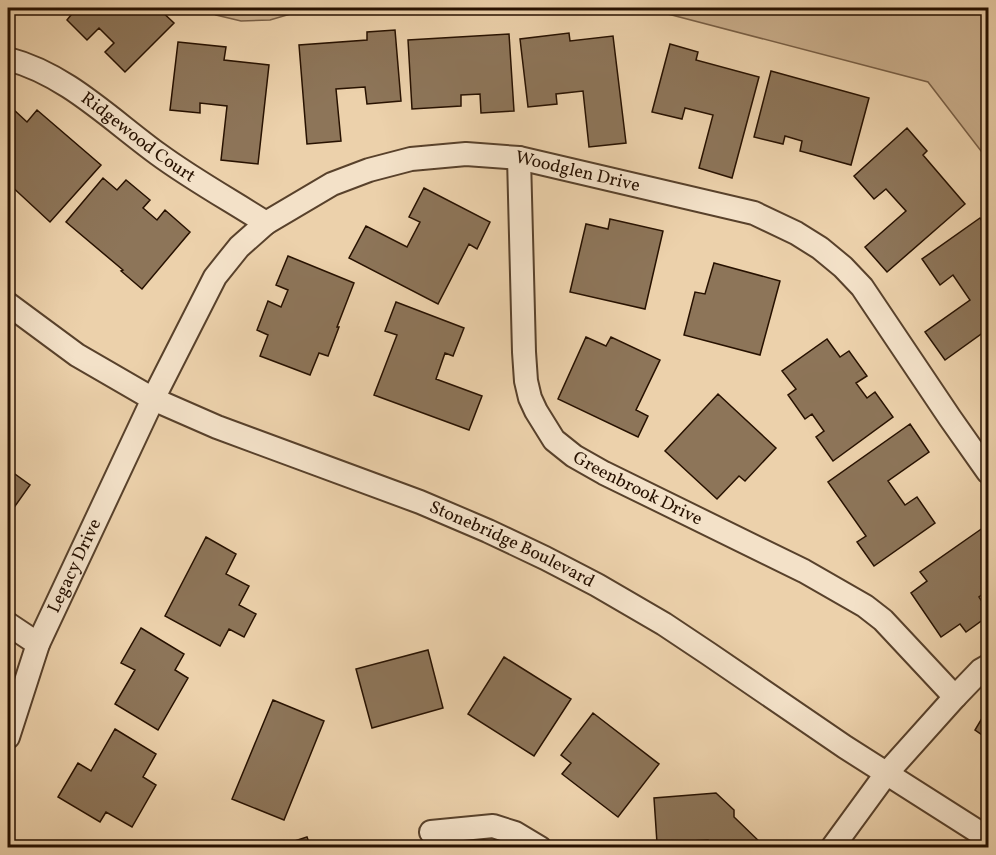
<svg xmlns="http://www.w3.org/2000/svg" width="996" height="855" viewBox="0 0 996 855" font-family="Vollkorn,serif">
  <rect width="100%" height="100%" fill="#ecd1ab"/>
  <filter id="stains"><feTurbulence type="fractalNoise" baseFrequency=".00333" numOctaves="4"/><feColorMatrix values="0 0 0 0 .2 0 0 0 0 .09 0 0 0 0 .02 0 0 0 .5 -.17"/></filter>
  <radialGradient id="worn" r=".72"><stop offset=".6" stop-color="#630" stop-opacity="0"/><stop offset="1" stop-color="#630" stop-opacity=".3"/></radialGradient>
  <path fill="#cbb08e" stroke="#796047" stroke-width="1.5" d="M203 8H326L304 10 270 20 241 21 216 15Z
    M645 8H988V160L928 82Z"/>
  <path fill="#8d7559" stroke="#271100" stroke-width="1.5" d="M64 8H158L174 23 125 72 105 52 114 43 99 28 87 40 67 20 71 15Z
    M395 30 401 101 367 104 365 87 336 89 341 141 307 144 299 45 367 40V32Z
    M569 33 570 41 613 36 626 143 589 147 583 91 556 94 557 104 528 107 520 39Z
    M509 34 514 111 481 113 480 94 461 95V106L412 109 408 40Z
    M178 42 226 47 224 60 269 65 258 164 221 160 227 106 200 103V113L170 110Z
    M670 44 698 52 696 60 759 77 732 178 699 168 713 115 685 108 682 119 652 112Z
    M771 71 869 98 851 165 800 151 802 141 785 136 783 144 754 137Z
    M13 109 27 122 37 110 101 165 50 222 8 183V116Z
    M907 128 927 151 923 155 965 204 887 272 865 247 906 211 886 189 874 199 854 176Z
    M103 178 117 190 126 180 150 200 143 208 157 220 165 210 190 232 142 289 121 271 123 270 66 222Z
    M424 188 490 222 477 249 469 244 438 304 349 258 366 226 407 247 420 222 409 217Z
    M980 218 988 229V329L945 360 925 332 970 300 953 275 940 285 922 259Z
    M610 219 663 231 645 309 570 292 586 224 608 229Z
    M288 256 354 283 337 327H339L328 356 319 353 310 375 260 356 268 335 257 330 268 301 281 307 288 290 276 285Z
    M714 263 780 281 760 355 684 335 695 292 705 294Z
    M396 302 464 328 453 356 445 353 436 379 482 396 469 430 374 395 397 335 385 331Z
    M586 337 606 346 611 337 660 360 636 410 648 416 638 437 558 399Z
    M827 339 840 357 849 351 867 376 856 383 867 398 875 392 893 417 833 461 816 437 824 431 812 414 805 419 788 395 796 389 782 371Z
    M718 394 776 448 745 481 739 476 717 499 665 451Z
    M910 424 929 452 888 481 905 505 917 497 935 523 874 566 857 542 866 536 828 482Z
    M8 469 30 485 8 516Z
    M987 525 988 527V590L979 597 988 611V616L966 632 960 624 941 637 911 593 927 581 920 572Z
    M206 537 236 554 226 574 249 586 239 605 256 614 244 637 229 629 220 646 165 616Z
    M141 628 184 654 175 670 188 678 158 730 115 704 135 670 121 663Z
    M428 650 443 708 372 728 356 669Z
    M504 657 571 699 534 756 468 714Z
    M273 700 324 721 284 820 232 799Z
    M988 708V739L975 730Z
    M593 713 659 764 618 817 562 774 571 763 561 755Z
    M115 729 156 754 143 777 156 785 132 827 106 812 100 822 58 797 78 763 91 771Z
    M716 793 734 810V817L765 847 764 848H716L708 840 657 843 654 798Z
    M307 837 311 848H279V846Z"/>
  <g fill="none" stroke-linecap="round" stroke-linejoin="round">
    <defs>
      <g id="minor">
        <path id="s1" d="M8 59C66 74 110 119 158 154 192 179 230 200 266 223"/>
        <path id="s2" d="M519 158 524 352 526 381 530 398 536 411 554 440 574 456 604 473 804 571 865 606 883 620 955 697"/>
        <path id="s3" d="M8 304 77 355 153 399 217 427 420 502 488 531 545 558 597 585 664 624 709 654 845 747 988 838"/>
        <path d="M8 624 38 644"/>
        <path id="s4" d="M8 737 38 644 153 399 215 277 239 247 266 223 332 184 369 170 411 159 466 154 519 158 754 213 796 233 820 248 843 267 862 287 950 418 988 472"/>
        <path d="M431 832 493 826 515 833 540 848"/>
        <path d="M832 848 886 774 955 697 981 670 988 666"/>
      </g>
    </defs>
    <use href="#minor" stroke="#58412b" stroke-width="26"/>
    <use href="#minor" stroke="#f3e1c8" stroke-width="22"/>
  </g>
  <g text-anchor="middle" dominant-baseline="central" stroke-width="6" stroke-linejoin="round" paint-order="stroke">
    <g font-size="18" fill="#271100" stroke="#f3e1c8">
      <text stroke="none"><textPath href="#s1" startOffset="153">Ridgewood Court</textPath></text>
      <text stroke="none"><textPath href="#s4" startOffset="908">Woodglen Drive</textPath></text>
      <text stroke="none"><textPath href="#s2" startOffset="386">Greenbrook Drive</textPath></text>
      <text stroke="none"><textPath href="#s3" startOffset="561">Stonebridge Boulevard</textPath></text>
      <text stroke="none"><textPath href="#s4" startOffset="184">Legacy Drive</textPath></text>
    </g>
  </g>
  <rect width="996" height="855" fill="none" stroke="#ecd1ab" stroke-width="30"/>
  <rect x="9" y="9" width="978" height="837" fill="none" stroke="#271100" stroke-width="3"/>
  <rect x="15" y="15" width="966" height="825" fill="none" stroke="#271100" stroke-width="1.5"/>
  <rect width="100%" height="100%" filter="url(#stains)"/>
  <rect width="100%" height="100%" fill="url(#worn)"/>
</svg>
